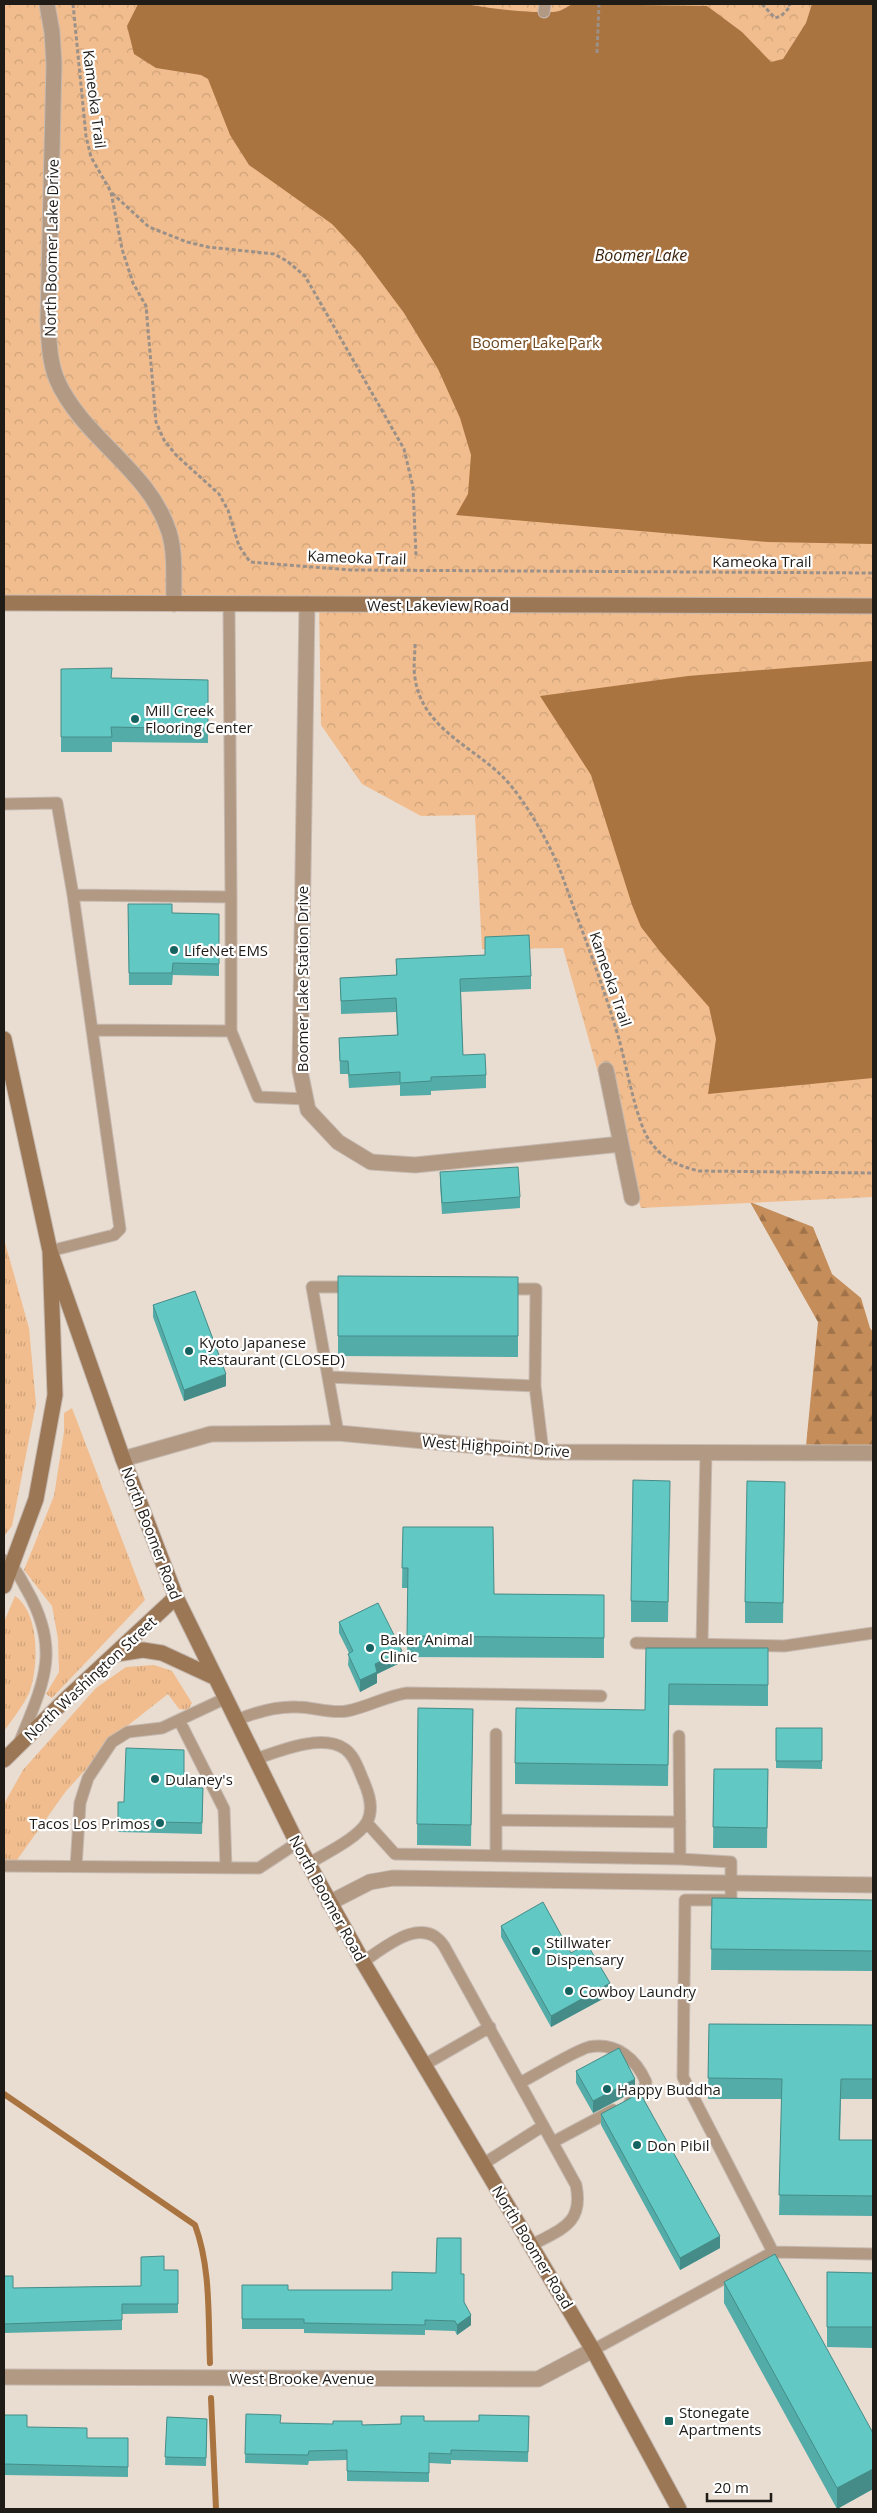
<svg xmlns="http://www.w3.org/2000/svg" width="877" height="2513" viewBox="0 0 877 2513" font-family="'Open Sans',sans-serif">
  <defs>
    <pattern id="grass-tufts" width="24" height="20" patternUnits="userSpaceOnUse" patternTransform="scale(1.25)"><rect width="24" height="20" fill="#f1bd8e"/><path d="M3 7l-1-3M5 7V3M7 7l1-3M15 17l-1-3M17 17v-4M19 17l1-3" fill="none" stroke="#cea27a"/></pattern>
    <pattern id="forest-firs" width="22" height="20" patternUnits="userSpaceOnUse" patternTransform="scale(1.25)"><rect width="22" height="20" fill="#c48d59"/><path d="M5 1l3.5 6h-7zM16 11l3.5 6h-7z" fill="#9f7249"/></pattern>
    <pattern id="park-crowns" width="20" height="18" patternUnits="userSpaceOnUse" patternTransform="scale(1.25)"><rect width="20" height="18" fill="#f1bd8e"/><path d="M2 6a3 3 0 1 1 6 0M12 15a3 3 0 1 1 6 0" fill="none" stroke="#cea27a"/></pattern>
  </defs>
  <rect width="100%" height="100%" fill="#e9dcd1"/>
  <path fill="url(#grass-tufts)" d="M4 1239 29 1328 36 1404 12 1526 4 1536Z
    M72 1408 145 1600 52 1698 46 1694 59 1672 58 1639 52 1606 24 1570 54 1496 64 1432V1413Z
    M15 1596C40 1613 39 1667 29 1693 23 1706 12 1720 4 1731V1622Z
    M154 1665 172 1671 192 1703 188 1710 179 1709 168 1694 122 1730 66 1791 17 1860 4 1867V1804L23 1770 96 1688 126 1667Z"/>
  <path fill="url(#forest-firs)" d="M750 1202 813 1227 832 1274 861 1298 870 1328 873 1332V1446H806L818 1322Z"/>
  <path fill="url(#park-crowns)" d="M4 4H873V1197L641 1208 612 1122 563 948 482 949 475 815 421 816 362 784 321 725 319 602 4 601Z"/>
  <path fill="#aa7441" d="M138 4H467C482 8 546 15 559 11 563 10 568 6 573 4L707 6 742 32 771 62 783 59 806 23 812 4H873V544L768 542 456 515 468 494 471 455 460 418 438 369 404 313 360 254 332 224 249 165 230 135 208 79 201 75 156 68 134 54 127 26Z
    M873 661V1078L708 1094 716 1039 709 1007 662 954 641 927 632 905 591 775 540 696 688 676Z"/>
  <g fill="none" stroke-linecap="round" stroke-linejoin="round">
    <path stroke="#aa7441" stroke-width="6" d="M4 2094 195 2225C211 2268 208 2317 210 2363
      M211 2398 216 2509"/>
    <defs>
      <path id="lane" d="M544 12 545 4
        M4 804 57 803 73 895
        M92 1030 231 1031V897
        M231 1031 258 1097 306 1099
        M50 1251 114 1235 120 1229 73 895 231 897 229 604
        M503 1289H536L535 1386 543 1452
        M329 1377 535 1386
        M338 1433 312 1287H352
        M4 1560C16 1567 20 1578 27 1590 61 1650 44 1682 20 1741
        M636 1643 784 1646 873 1633
        M702 1645 706 1452
        M179 1720 224 1809 226 1868
        M237 1720C256 1712 276 1706 297 1707 314 1707 330 1714 347 1711 368 1707 386 1696 407 1693L601 1696
        M256 1759C279 1751 322 1733 345 1749 355 1756 359 1771 364 1782 369 1794 374 1809 367 1822 357 1839 324 1854 308 1864
        M496 1820 680 1822
        M367 1823 395 1854 680 1859 679 1736
        M496 1856V1734
        M680 1859 731 1862V1900
        M4 1866 259 1868 297 1843
        M76 1867 80 1803 88 1778 112 1742 128 1732 162 1728 226 1698
        M727 1900H685L683 2077 773 2252 873 2254
        M363 1962C385 1947 423 1914 444 1946L576 2185C584 2224 561 2229 532 2245
        M424 2065 490 2027
        M520 2083C535 2075 576 2050 589 2047 617 2042 636 2059 646 2082L641 2096 630 2102
        M553 2142 613 2110
        M483 2164 543 2126
        M593 2350 773 2252"/>
      <path id="street" d="M47 4 52 32 54 64 48 320C49 340 49 361 57 380 83 439 149 469 169 532 176 554 173 580 174 604
        M307 604 300 1071 308 1110 338 1142 371 1162 415 1165 621 1144
        M606 1070 632 1198
        M123 1459 211 1434 338 1433 543 1452 873 1453
        M329 1903 370 1882 393 1878 873 1885
        M4 2377 538 2379 593 2350"/>
      <path id="secondary" d="M4 603 873 606
        M4 1039 50 1251 55 1395 36 1499 4 1586
        M50 1251 123 1459 176 1597 297 1843 363 1962 593 2350 679 2509
        M117 1654 143 1650 162 1653 216 1678
        M4 1760 64 1701 176 1597"/>
    </defs>
    <use href="#lane" stroke="#c5b9b0" stroke-width="13"/>
    <use href="#street" stroke="#c5b9b0" stroke-width="17"/>
    <use href="#secondary" stroke="#c5b9b0" stroke-width="17"/>
    <path stroke="#9b9189" stroke-width="3" stroke-dasharray="4 2.5" stroke-linecap="butt" d="M73 4 86 136 91 157 111 192 122 249 133 283 146 306 156 422 164 440 176 455 219 494 228 510 239 546 250 562 351 570 873 573
      M762 4 775 18 781 16 790 7 789 4
      M597 53 599 4
      M112 193 149 227 187 242 208 247 274 254 287 261 305 276 404 449 413 487 416 555
      M415 644C415 655 413 667 415 678 422 728 472 746 503 777 525 799 553 849 563 878 582 931 603 984 619 1039 626 1064 636 1120 649 1140 662 1159 678 1166 699 1171L873 1173"/>
    <use href="#lane" stroke="#b29983" stroke-width="11"/>
    <use href="#street" stroke="#b29983" stroke-width="15"/>
    <use href="#secondary" stroke="#9b7756" stroke-width="15"/>
  </g>
  <path fill="#54aca8" d="M61 669 112 678 208 680V743L112 742V752H61Z
    M128 904 172 913 219 914V976L173 975 172 985H129Z
    M485 937 531 976V989L461 992 463 1055 486 1075V1088L431 1091V1095L400 1096V1085L349 1088 348 1074H340L339 1038 397 1035 396 1012 341 1014 340 978 396 975V959L485 955Z
    M440 1172 520 1197V1208L442 1214 440 1184Z
    M338 1276 518 1277V1357L338 1356Z
    M153 1305 226 1386 184 1401 153 1317Z
    M670 1501 668 1622H631V1601Z
    M785 1502 783 1623H745V1602Z
    M403 1527 494 1594 604 1595V1658L407 1657 408 1588H402Z
    M339 1622 402 1662 377 1674V1683L360 1692 348 1665 349 1653 339 1633Z
    M646 1648H768V1706L669 1705 668 1786 515 1784V1763L645 1710Z
    M418 1708 473 1709 471 1846 417 1845Z
    M776 1728H822V1769L776 1768Z
    M714 1769H768L767 1848H713Z
    M184 1787 203 1788 202 1834 118 1832V1802H124Z
    M712 1898 873 1900V1971L711 1970Z
    M501 1926 571 1953 610 1995 551 2027 501 1937Z
    M709 2024 873 2025V2099H841L840 2140H873V2216L779 2215 782 2099H708Z
    M576 2071 635 2091 593 2113 576 2083Z
    M601 2114 720 2248 680 2270 601 2125Z
    M164 2270H178V2313L122 2314V2330L4 2333V2276L13 2288 141 2286Z
    M827 2272 873 2273V2348L827 2347Z
    M436 2273 461 2274 464 2302 471 2325 457 2335 455 2331 425 2330V2335L304 2333V2329H242V2285L288 2290H392Z
    M724 2282 873 2433V2489L837 2509 724 2303Z
    M246 2414 280 2423 362 2425 401 2424 479 2421 529 2416 528 2462 451 2460V2464L429 2463V2482L347 2481V2460L309 2461 308 2465 245 2463Z
    M4 2415 27 2427 87 2438H128V2477L4 2475Z
    M167 2417 207 2419 206 2466 165 2465Z"/>
  <path fill="#458c88" d="M226 1374V1386L184 1401V1390Z
    M402 1651V1662L377 1674V1683L360 1692V1680L375 1664Z
    M610 1983V1995L551 2027V2016Z
    M635 2079V2091L593 2113V2101Z
    M720 2236V2248L680 2270V2258Z
    M471 2315V2325L457 2335V2325Z
    M873 2469V2489L837 2509V2488Z"/>
  <path fill="#62c8c3" stroke="#458c88" d="M112 668 111 678 208 680V729L111 727 112 737H61V669Z
    M128 904H172V913L219 914V964L173 963 172 973H129Z
    M529 935 531 976 460 979 463 1055 485 1054 486 1075 431 1077V1081L400 1083V1072L349 1075 348 1061H340L339 1038 398 1035 396 998 341 1001 340 978 397 975 396 959 485 955V937Z
    M518 1167 520 1197 442 1203 440 1172Z
    M338 1276 518 1277V1336H338Z
    M195 1291 226 1374 184 1390 153 1305Z
    M633 1480 670 1481 668 1602 631 1601Z
    M747 1481 785 1482 783 1603 745 1602Z
    M403 1527H493L494 1594 604 1595V1638L407 1636 408 1568H402Z
    M378 1603 402 1651 375 1664 377 1672 360 1680 348 1654 353 1651 339 1622Z
    M646 1648H768V1685L669 1684 668 1765 515 1763 516 1708 645 1710Z
    M418 1708 473 1709 471 1825 417 1824Z
    M776 1728H822V1761H776Z
    M126 1748 184 1750V1787L203 1788 202 1823 118 1821V1802H124Z
    M714 1769H768L767 1828 713 1827Z
    M712 1898 873 1900V1951L711 1949Z
    M543 1902 571 1953 587 1944 610 1983 551 2016 501 1926Z
    M709 2024 873 2025V2079H841L839 2140H873V2196L779 2195 782 2079 708 2078Z
    M619 2048 635 2079 593 2101 576 2071Z
    M640 2093 720 2236 680 2258 601 2114Z
    M437 2238H461V2274H464V2302L471 2315 457 2325 455 2321 425 2320V2325L304 2323V2319H242V2285H288V2290H392V2272L436 2273Z
    M775 2254 873 2433V2469L837 2488 724 2282Z
    M164 2256V2270H178V2304H122V2320L4 2324V2276H13V2288L141 2286V2257Z
    M827 2272 873 2273V2327H827Z
    M246 2414 281 2415 280 2423 333 2424V2421H362V2425L401 2424V2416H424V2421H479V2415L529 2416 528 2452 451 2450V2454L429 2453V2473L347 2471V2450L309 2451 308 2455 245 2454Z
    M4 2415H27V2427L87 2428V2438H128V2467L4 2464Z
    M167 2417 207 2419 206 2458 165 2457Z"/>
  <g fill="#156461" stroke="#fff" stroke-width="2">
    <circle cx="135" cy="719" r="5"/>
    <circle cx="174" cy="950" r="5"/>
    <circle cx="189" cy="1351" r="5"/>
    <circle cx="370" cy="1648" r="5"/>
    <circle cx="155" cy="1779" r="5"/>
    <circle cx="160" cy="1823" r="5"/>
    <circle cx="536" cy="1951" r="5"/>
    <circle cx="569" cy="1991" r="5"/>
    <circle cx="607" cy="2089" r="5"/>
    <circle cx="637" cy="2145" r="5"/>
    <rect x="664" y="2416" width="10" height="10" rx="2.5"/>
  </g>
  <g text-anchor="middle" dominant-baseline="central" stroke-width="4.5" stroke-linejoin="round" paint-order="stroke">
    <g font-size="15" fill="#1f1b17" stroke="#fff">
      <text transform="translate(95 99) rotate(83)">Kameoka Trail</text>
      <text transform="translate(51 248) rotate(-89)">North Boomer Lake Drive</text>
      <text transform="translate(357 557) rotate(2)">Kameoka Trail</text>
      <text x="762" y="561">Kameoka Trail</text>
      <text x="438" y="605">West Lakeview Road</text>
      <text transform="translate(302 979) rotate(-90)">Boomer Lake Station Drive</text>
      <text transform="translate(611 979) rotate(71)">Kameoka Trail</text>
      <text transform="translate(496 1446) rotate(4)">West Highpoint Drive</text>
      <text transform="translate(152 1533) rotate(69)">North Boomer Road</text>
      <text transform="translate(90 1678) rotate(-43)">North Washington Street</text>
      <text transform="translate(328 1898) rotate(61)">North Boomer Road</text>
      <text transform="translate(533 2247) rotate(59)">North Boomer Road</text>
      <text x="302" y="2378">West Brooke Avenue</text>
    </g>
    <g font-size="15" fill="#6b451e" stroke="#fff">
      <text x="536" y="342">Boomer Lake Park</text>
    </g>
    <g font-size="15" fill="#1f1b17" stroke="#fff" text-anchor="start">
      <text x="145" y="710">Mill Creek<tspan x="145" dy="17">Flooring Center</tspan></text>
      <text x="184" y="950">LifeNet EMS</text>
      <text x="199" y="1342">Kyoto Japanese<tspan x="199" dy="17">Restaurant (CLOSED)</tspan></text>
      <text x="380" y="1639">Baker Animal<tspan x="380" dy="17">Clinic</tspan></text>
      <text x="165" y="1779">Dulaney's</text>
      <text x="150" y="1823" text-anchor="end">Tacos Los Primos</text>
      <text x="546" y="1942">Stillwater<tspan x="546" dy="17">Dispensary</tspan></text>
      <text x="579" y="1991">Cowboy Laundry</text>
      <text x="617" y="2089">Happy Buddha</text>
      <text x="647" y="2145">Don Pibil</text>
      <text x="679" y="2412">Stonegate<tspan x="679" dy="17">Apartments</tspan></text>
    </g>
    <g font-size="16" font-style="italic" fill="#3b230c" stroke="#fff">
      <text x="641" y="255">Boomer Lake</text>
    </g>
  </g>
  <rect width="877" height="2513" fill="none" stroke="#1f1b17" stroke-width="10"/>
  <path d="M707 2493v8h64v-8" fill="none" stroke="#1f1b17" stroke-width="2.5"/>
  <text x="714" y="2493" font-size="15" fill="#1f1b17" stroke="#ffffff" stroke-width="4" paint-order="stroke">20 m</text>
</svg>
